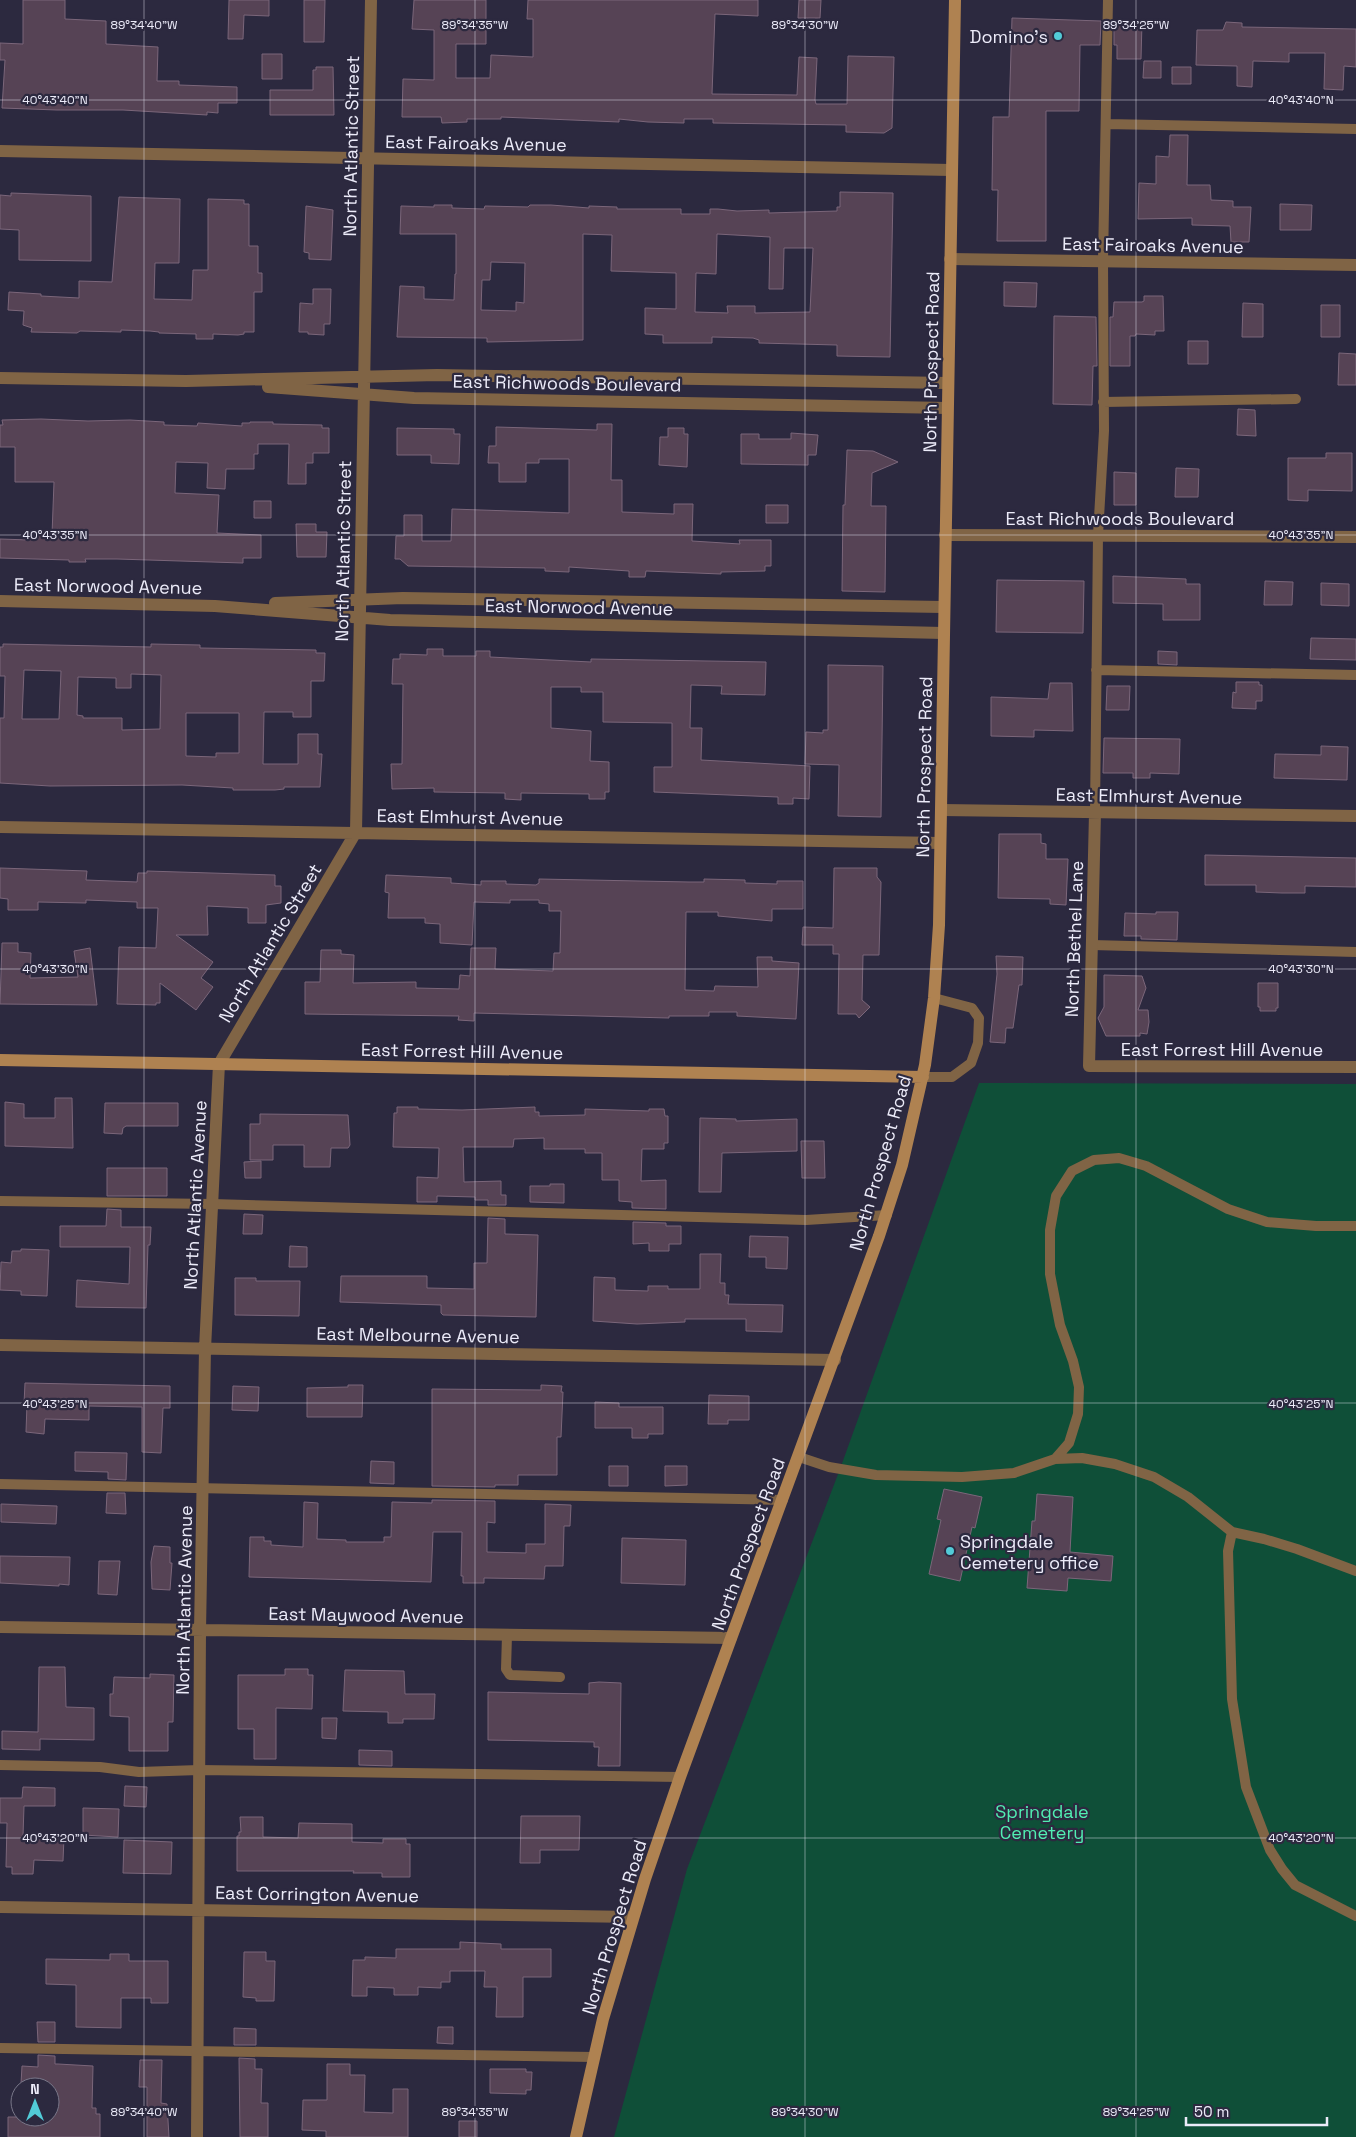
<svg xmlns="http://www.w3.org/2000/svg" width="1356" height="2137" viewBox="0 0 1356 2137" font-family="'Space Grotesk',sans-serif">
  <rect width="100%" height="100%" fill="#2c293f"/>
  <path fill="#0f4f38" d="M979 1083 1356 1084V2137H614L687 1869 840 1469Z"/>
  <path fill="#564355" stroke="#7b667a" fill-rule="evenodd" d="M23 0H65V19L106 21V44L158 47 157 81H179V85L237 87V103H218V113L207 112V115L123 110H57L2 108 5 60H0V43L23 44Z
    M229 0H269V16L244 15 243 39H228Z
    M304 0H325L324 42H304Z
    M414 0H486V44H456V78H490L491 55 533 57V19H527L528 0H758V16L715 14 712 94 797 95 799 57 817 58 815 100 816 104H847L848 56 894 57 892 128 884 133 846 132V125L713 123V119H684V123L648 122 619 119V122L501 117V119H467V122L442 123 441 117H402L403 79 434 80V30L412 29Z
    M799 0H821L820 18H798Z
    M1012 18 1101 21 1100 45H1080L1079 111H1046V241H997L998 190H992L993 117H1009Z
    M1114 22H1142L1141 59H1117V45H1114Z
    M1226 22 1242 23V27L1356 29V67L1344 66 1343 90 1324 89 1325 53H1289V62L1253 61 1252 87 1237 86V66L1196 65 1197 30H1223Z
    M262 54H282V79H262Z
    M1144 61H1161V78H1143Z
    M316 67H333L334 115H270V90H313V70H316Z
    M1172 67H1191V84H1172Z
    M1170 135H1188L1187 185H1210L1211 200 1233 201V207H1251L1249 242H1231L1230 226 1192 225V218L1138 219 1139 183 1156 184V156L1169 157Z
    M840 192 893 193 890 357 837 356V345L759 343V340L753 338 712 337V343H663V335L645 334V308L676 309V273L611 271 612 235 583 234V340L487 342V338L397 337 400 286 424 287V299L454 300 455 274H456V234H400L401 206 434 207V205H452V208L484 209 485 206 528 207 530 205H551L589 208V206L617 207V209H681V214H710V209H718L737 211 769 210V213L837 211V207H840ZM717 234 770 237 769 289H783L784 248H813L810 312 755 313V306H727L728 313 695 312 696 273 716 274ZM491 262 525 263 524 303 516 302V311L481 310 482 280H490Z
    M11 193 91 196V261L19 260V230L0 229V195L11 196Z
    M119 197 180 199 179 263H155L154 299 192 300 193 270H208V199L244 200V204H249V246H258V273H262V292H254V332H244V334L238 335 213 334V339H196V334L159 333V332L150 331 121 330V332L80 331 77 333 31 332 32 328 23 325 24 311 8 310 9 292 41 294V296L79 298V281L112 282Z
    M1280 204 1312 205 1311 230H1280Z
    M306 206 333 210 331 260 309 259V253L304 252Z
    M1004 282 1037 283 1036 307 1004 306Z
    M313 289H331L330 324H324V335L308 334V332H299L300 303 313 304Z
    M1144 296H1163L1164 331H1155V335L1136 334 1135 336H1130V366H1110V317H1113L1114 302H1142L1144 301Z
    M1243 303 1263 304V337H1242Z
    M1321 305H1340V337H1321Z
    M1054 316 1096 317 1097 366H1093L1092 405 1053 404Z
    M1188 341H1208V364H1188Z
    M1339 353 1356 354V385H1338Z
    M1238 409 1255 410 1256 436 1237 435Z
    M41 419 88 421 130 420 164 422V425L197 426 198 423 242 426V423H250V422H273V424L322 425V428H329V453H313V463H306V484H288L289 444H258V454H254V469H226L225 489 207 488 208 463 176 462 175 493 219 495 217 533 261 535V558H243V563L117 559H85L86 562H69V560L0 558V539L30 540 32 534 52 535 54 482H15V447H0V425H3L2 420Z
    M597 424H612L611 480H622V512L674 514V504H693L692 541 740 544 739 540H771V566H765V571L721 572V574L646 571 645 577H629V571L569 567V572L545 571V568L408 566 400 559H395L396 536H404V515H422V541H451L452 509 569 513V459H539V463H526V482H499V463H488L489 446H496V427L597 430Z
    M397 428 454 429V434H460L459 464 431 463V455H397Z
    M668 428H684V434H688L687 467 659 465 660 437H668Z
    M791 433 818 435 816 455H808V465L741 464V434H759V439H791Z
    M847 450 873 451 898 462 872 473 871 506H886L885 592 842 591 843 505H845Z
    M1326 453H1352V491L1308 490V501L1288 500V458H1326Z
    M1176 468 1199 469 1198 497H1175Z
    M1114 472 1136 473V505H1114Z
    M254 501H271V518H254Z
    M766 505H788V523H766Z
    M296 524H316V532H327L326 557H297Z
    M1113 576 1186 579V584H1200V620H1163V604L1113 603Z
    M997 580 1084 581 1083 633 996 632Z
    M1265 581 1293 582 1292 605H1264Z
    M1321 583 1349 584V606L1321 605Z
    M1311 638 1356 639V660L1310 659Z
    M3 644 151 647V644L200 645V648L316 650V653H325L324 681H311V717H293V712H264L263 764H298V734H318V754H322L320 787H284V789L275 790H233V788L182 785 50 786 0 783V718H4L5 676H0V647H3ZM24 670 61 671 59 719H22ZM131 674 161 675 160 729 122 730V718H83V716L77 715 78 677 116 678V688H131ZM186 713H239V753H216V757L186 756Z
    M427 649H443V656H476V651H490V657L591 662V659L766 662 765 695 721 694 722 686 691 685 690 728H702L701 760 810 766 809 799 793 798V804H778V797L654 792V767H672V723L603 722V692H581V687H551V728L591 731 590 761 609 762V792H605V799H589V794L521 793V800L505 799V793L434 792V788L392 789 391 764H402L403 684H392L393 659H400V654L427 655Z
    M1158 651 1177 652V665L1158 664Z
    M828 665 883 666 881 817 838 816 839 765 805 764 806 732 823 733V730H828Z
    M1236 682H1259V685H1262V701H1256V709L1232 708 1233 692 1236 693Z
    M1050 683H1072L1073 731 1034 730V737L991 736V697L1048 699Z
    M1107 686H1130L1129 710H1106Z
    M1104 738 1180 739 1179 774 1150 773V778H1133V773H1103Z
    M1321 746 1348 747 1347 780 1274 778 1275 754 1321 755Z
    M999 834H1041V843L1046 844V859H1068L1066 905 1050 904V899L998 898Z
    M1205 855 1356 858V887L1305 886V893H1282L1256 892V885H1205Z
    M0 868 87 871 86 880 137 882 138 873H147V871L275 875V886H281V903L266 905V923H248V908L207 906 208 935H176L213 962 201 978 213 987 196 1010 160 983V1003H156V1005L117 1004 119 947 156 948 158 908H137V902L86 900V903L38 902V910H8V899L0 898Z
    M834 868H877V877L881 882 879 955H863L862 1000 870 1007 859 1018 856 1014H838L839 954H833V945H802L803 927 833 928Z
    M386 875 451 878V883L481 885V881H506V884L536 885 539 883V879L689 882H704V879L745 880V883L777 884V881H803V909H772V921L718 916V912H686L685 990 714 991 715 986 758 987 757 957H772V961L799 963 796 1019 737 1016V1012H709V1016H669V1018L474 1013V1021L458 1020 459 1016 305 1014V982H320L321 950H341V954L354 955 353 983 416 982V988L459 989 460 975 470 976 471 948H496L495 969 553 971 554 953H560L561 911H549V904L539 903V900H510V903L474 902 472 945 440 943V924L425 923V918H388L389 893 385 892Z
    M1156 912H1178L1177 940 1141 939V936H1124L1125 913 1156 914Z
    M2 943H18V952L31 953 30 978 78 977 74 951 90 948 97 1005 0 1004Z
    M996 956 1023 957 1022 985H1019L1013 1028H1006L1005 1043 990 1042 997 974Z
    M1104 975 1142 976 1146 988 1138 1010H1148L1149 1022 1147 1034 1140 1033V1036H1106L1098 1018 1104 1007Z
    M1258 983H1278V1008H1276V1011H1260V1007H1258Z
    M55 1098H72L73 1148 5 1146V1102L24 1104V1118H55Z
    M105 1103H178V1126H126L123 1128 122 1134 104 1133Z
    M397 1107H418V1109L462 1110 535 1107V1112H539V1116L585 1115V1109L649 1111V1109H664L665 1116H668V1143H664V1149H642L641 1181 666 1180V1209L632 1208V1202L619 1201V1180H602V1153H585V1149H544V1138L514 1139 513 1147H463L464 1182 501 1181V1195H506V1205H488V1200H475V1197L437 1196V1202H417V1177L438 1178 439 1148 393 1147 394 1113H397Z
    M260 1114 348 1115 350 1145 348 1148H331L330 1167H304V1145H273V1160H250V1124H260Z
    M700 1118 736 1119V1121L797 1119V1151L722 1153 721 1192H699Z
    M801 1141H824L825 1178H802Z
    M261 1161V1178H245L244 1162Z
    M107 1168H167V1196H107Z
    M550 1184H564V1203L530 1202V1186H550Z
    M107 1209 121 1210V1227H151L150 1245H148L146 1308 76 1307 77 1280 129 1284 130 1247H60V1226H106Z
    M244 1214 263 1215 262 1234H243Z
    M488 1218 505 1219V1234L538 1235 536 1317 443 1315 441 1313V1305L340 1302 341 1276H427V1288L474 1289V1263H487Z
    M633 1222 666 1223V1226H681V1244H669V1251H649V1243L633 1244Z
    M750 1236 788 1237 787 1269 766 1268V1257H749Z
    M290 1246 307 1247V1267H289Z
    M21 1249 49 1250 47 1296 21 1295V1291L0 1290 1 1262 11 1263 12 1251H21Z
    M700 1254H721L720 1283H725V1295H729L728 1304 783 1305 782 1332 746 1331V1319H685V1322L637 1324 593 1321 594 1277 615 1278V1290L648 1291V1286H668V1289H700Z
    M235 1278H256V1281H300L299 1316 235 1315Z
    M25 1383 170 1386V1408H163L161 1453 142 1452V1407L89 1406V1420L45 1419 44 1434 26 1432 27 1404H24Z
    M348 1385H363L362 1417H307V1388L348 1387Z
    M541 1385 562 1386 561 1392H563L561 1437H557V1475H518V1485H495V1487L432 1486V1389L541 1390Z
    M233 1386 259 1387 258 1411 232 1410Z
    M709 1395 749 1396V1420H728V1424H708Z
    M595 1402 619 1403V1407H663V1434H648V1438H632V1428H595Z
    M75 1452 127 1453 126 1480 108 1479V1472L75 1471Z
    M371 1461 394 1462V1484L370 1483Z
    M609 1466H628V1486H609Z
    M665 1466H687V1485L665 1486Z
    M944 1489 982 1497 975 1528 972 1527 960 1581 929 1574 941 1520 937 1519Z
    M107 1493H125L126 1514 106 1513Z
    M1037 1494 1073 1497 1070 1552 1113 1556 1111 1581 1068 1578 1067 1591 1027 1588 1032 1521H1035Z
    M432 1500 495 1501V1523L487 1522V1552L526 1553V1544H545V1504L571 1505 570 1526H564L563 1566H545L544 1579 484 1578V1583H463V1576H461L462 1532H433L431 1582 249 1577 250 1537H264V1541H271V1545L303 1547 304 1502 318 1503 317 1539 346 1540V1542H384V1537H391L392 1502 432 1503Z
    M1 1504 57 1506 56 1524 1 1522Z
    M622 1538 686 1540 685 1585 621 1583Z
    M154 1546 170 1547V1563H172L170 1590 152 1589 151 1562Z
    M0 1556 70 1557 69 1585 59 1584V1586L0 1583Z
    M99 1561H120L117 1595 98 1594Z
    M39 1667H65L66 1707 94 1708V1740L40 1739V1750L2 1749V1731L38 1732Z
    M285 1669H308V1675H313L312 1709 276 1708V1759H254V1729H238V1675H285Z
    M345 1670 404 1671 405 1694H435L434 1719H403V1723H388V1712L343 1711Z
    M150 1674 174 1675 173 1722H168V1751H129V1717L110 1716V1694H113L114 1677 150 1678Z
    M599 1682 621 1683 620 1766H598L599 1747H594V1742L488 1740V1692L589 1694V1683Z
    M322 1718H337L336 1739 322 1738Z
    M359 1750 392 1751V1766L359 1765Z
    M125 1786 147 1787 146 1807 124 1806Z
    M23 1787 55 1788V1806H24L23 1836 64 1837 63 1861 34 1860 33 1874H12V1867H6L7 1823H0V1798H22Z
    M83 1808 119 1809 118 1837 83 1835Z
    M521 1816H580L579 1850H540V1863H520Z
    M240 1817H263V1837L298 1838 299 1823 352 1824V1842L383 1843V1839H406V1844H410V1877H382V1873H353L354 1871H237V1836H239V1832H241Z
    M124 1840 172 1842 171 1874 123 1873Z
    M460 1942 501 1944V1949H551V1977H523V2017H496L497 1987H484L485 1971H450V1982H441V1988L418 1987V1995H394V1988L367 1987V1996H352L353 1960H365V1957L396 1958V1949H460Z
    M244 1952H266V1961H275L274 2001H256V1998L243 1997Z
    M110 1954H129V1961H168V2003H151V1998H121V2028L76 2027V1985L46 1984V1959L110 1960Z
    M37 2022H55V2042H38Z
    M438 2027H453V2044L437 2043Z
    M234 2028 256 2029V2045H234Z
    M38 2055 55 2056V2064H58L93 2066 92 2108H96V2114H100V2137H8V2117H50V2087L21 2084 22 2066 38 2067Z
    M239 2058 255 2059V2069H262L261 2103H268V2137H240Z
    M140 2060H162L161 2103 167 2104 169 2137H147V2087H139Z
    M327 2064H350V2075H365L364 2112 393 2113V2089H408V2137H326V2131L302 2130 303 2100H327Z
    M490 2069H526V2072H532L531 2090H526V2094L490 2093Z
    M459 2121H477V2137H459Z"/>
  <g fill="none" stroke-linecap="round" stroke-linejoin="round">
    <path stroke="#806445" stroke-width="10" d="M1106 124 1356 129
      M1103 402 1296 399
      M1096 670 1356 675
      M1095 813 1098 535 1104 431 1103 261 1108 0
      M1092 945 1356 952
      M923 1077H952L971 1063 978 1043 979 1018 972 1008 934 998
      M0 1201 212 1204 806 1220 887 1215
      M799 1457 829 1467 876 1475 962 1477 1014 1473 1055 1459 1082 1458 1115 1464 1154 1477 1188 1497 1232 1532 1264 1539 1297 1549 1356 1571
      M1055 1459 1069 1443 1078 1414 1079 1387 1073 1361 1060 1325 1050 1274V1230L1056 1196 1072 1171 1094 1160 1119 1158 1146 1166 1228 1209 1267 1222 1316 1226H1356
      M0 1484 783 1500
      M1232 1532 1228 1551 1232 1699 1246 1787 1270 1850 1282 1869 1295 1885 1356 1916
      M507 1635 506 1669 510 1675 560 1677
      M0 1765 100 1767 139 1772 199 1770 680 1777
      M0 2048 594 2057"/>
    <path stroke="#806445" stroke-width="12" d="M0 151 951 170
      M950 259 1356 265
      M0 378 186 381 437 375 948 383
      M268 387 414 398 947 408
      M945 535 1356 537
      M0 601 215 606 390 620 943 633
      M275 603 403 598 943 607
      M941 810 1356 816
      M1095 813 1089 1066 1356 1067
      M0 827 940 843
      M0 1345 835 1360
      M0 1627 731 1638
      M0 1907 633 1917
      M197 2137 200 1631 205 1349 219 1064 356 832 371 0"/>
    <path stroke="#af8251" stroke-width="12" d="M0 1060 923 1077
      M576 2137 603 2019 645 1879 680 1777 879 1236 902 1165 925 1065 934 998 939 925 955 0"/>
  </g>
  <path fill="none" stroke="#ecebf9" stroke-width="1" stroke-opacity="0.45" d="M144 0V2137M475 0V2137M805 0V2137M1136 0V2137M0 100H1356M0 535H1356M0 969H1356M0 1403H1356M0 1838H1356"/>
  <g fill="#52cbd7" stroke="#2c293f" stroke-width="2">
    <circle cx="1058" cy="36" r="5"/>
    <circle cx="950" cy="1551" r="5"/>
  </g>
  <g text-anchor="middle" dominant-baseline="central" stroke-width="4.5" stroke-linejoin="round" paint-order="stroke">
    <g font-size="18" fill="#ecebf9" stroke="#2c293f" text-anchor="end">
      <text x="1048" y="36">Domino's</text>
      <text x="960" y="1541" text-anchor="start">Springdale<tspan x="960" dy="21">Cemetery office</tspan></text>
    </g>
    <g font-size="18" fill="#ecebf9" stroke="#2c293f">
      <text transform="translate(476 143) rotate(1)">East Fairoaks Avenue</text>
      <text transform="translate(351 146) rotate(-89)">North Atlantic Street</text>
      <text transform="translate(1153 245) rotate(1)">East Fairoaks Avenue</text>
      <text transform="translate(931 362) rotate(-89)">North Prospect Road</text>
      <text transform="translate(567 383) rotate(1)">East Richwoods Boulevard</text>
      <text x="1120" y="518">East Richwoods Boulevard</text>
      <text transform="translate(343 551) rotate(-89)">North Atlantic Street</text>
      <text transform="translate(108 586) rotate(1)">East Norwood Avenue</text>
      <text transform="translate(579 607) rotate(1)">East Norwood Avenue</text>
      <text transform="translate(924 767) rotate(-89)">North Prospect Road</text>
      <text transform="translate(1149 796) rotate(1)">East Elmhurst Avenue</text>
      <text transform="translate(470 817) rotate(1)">East Elmhurst Avenue</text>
      <text transform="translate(1074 939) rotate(-88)">North Bethel Lane</text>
      <text transform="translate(270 943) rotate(-59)">North Atlantic Street</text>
      <text x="1222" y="1049">East Forrest Hill Avenue</text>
      <text transform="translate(462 1051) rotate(1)">East Forrest Hill Avenue</text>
      <text transform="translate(880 1163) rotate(-74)">North Prospect Road</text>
      <text transform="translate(195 1195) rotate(-87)">North Atlantic Avenue</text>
      <text transform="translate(418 1335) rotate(1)">East Melbourne Avenue</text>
      <text transform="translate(748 1544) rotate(-70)">North Prospect Road</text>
      <text transform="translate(184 1600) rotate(-89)">North Atlantic Avenue</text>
      <text transform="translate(366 1615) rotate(1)">East Maywood Avenue</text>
      <text transform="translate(317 1894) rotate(1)">East Corrington Avenue</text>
      <text transform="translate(614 1927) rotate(-73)">North Prospect Road</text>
    </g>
    <g font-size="18" fill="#51eeb2" stroke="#2c293f">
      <text x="1042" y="1811">Springdale<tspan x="1042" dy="21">Cemetery</tspan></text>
    </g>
  </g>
  <g font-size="12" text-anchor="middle" fill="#ecebf9" stroke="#2c293f" stroke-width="4.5" stroke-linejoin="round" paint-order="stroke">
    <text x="144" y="29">89°34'40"W</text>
    <text x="475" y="29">89°34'35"W</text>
    <text x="805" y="29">89°34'30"W</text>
    <text x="1136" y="29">89°34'25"W</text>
    <text x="55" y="104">40°43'40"N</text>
    <text x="1301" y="104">40°43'40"N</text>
    <text x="55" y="539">40°43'35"N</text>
    <text x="1301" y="539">40°43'35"N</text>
    <text x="55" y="973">40°43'30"N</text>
    <text x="1301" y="973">40°43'30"N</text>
    <text x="55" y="1408">40°43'25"N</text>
    <text x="1301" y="1408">40°43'25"N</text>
    <text x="55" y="1842">40°43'20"N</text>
    <text x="1301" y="1842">40°43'20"N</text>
    <text x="144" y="2116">89°34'40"W</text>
    <text x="475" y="2116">89°34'35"W</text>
    <text x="805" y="2116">89°34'30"W</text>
    <text x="1136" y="2116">89°34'25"W</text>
  </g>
  <g transform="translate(35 2102)"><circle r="24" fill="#2c293f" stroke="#797789"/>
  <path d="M0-4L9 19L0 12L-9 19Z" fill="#52cbd7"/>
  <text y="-8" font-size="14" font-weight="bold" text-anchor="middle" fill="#ecebf9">N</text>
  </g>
  <path d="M1186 2117v8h141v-8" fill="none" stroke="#ecebf9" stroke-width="2.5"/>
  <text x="1194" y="2117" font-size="15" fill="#ecebf9" stroke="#2c293f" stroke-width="4" paint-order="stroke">50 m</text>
</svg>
